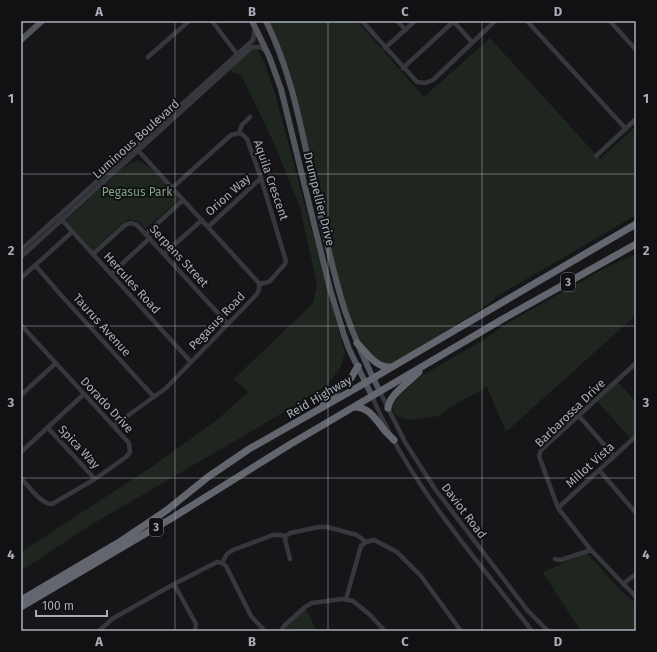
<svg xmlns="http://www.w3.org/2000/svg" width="657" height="652" viewBox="0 0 657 652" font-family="'Fira Sans',sans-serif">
  <rect width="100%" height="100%" fill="#161618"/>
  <path fill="#1e261f" d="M265 21H357L424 97 490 38 600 159 636 126V215L496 297 489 304 386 368 357 343 347 316 288 75Z
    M253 48 257 49 264 62 276 97 305 206 345 353 340 368 327 385 286 411 89 526 21 571V552L153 466 218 419 248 392 234 379 313 303 317 285 300 207 273 141 241 75 232 73 230 68Z
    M137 160C155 168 167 185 180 199L145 229 139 222 130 219 124 222 93 250 65 221 124 167Z
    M636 254V315L506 432 487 387 447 409 439 416 409 420 395 415 392 405 401 393 423 375 488 337 506 324 605 268Z
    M617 381 636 402V436L632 440 596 400Z
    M587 553 623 593 636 603V631H581L545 576 543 572Z
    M305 607 317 631H281Z"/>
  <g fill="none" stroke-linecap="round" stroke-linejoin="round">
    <path stroke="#37383d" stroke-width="4.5" d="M212 21 237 54
      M362 21 417 82 425 83 433 80 495 21
      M397 21 406 30
      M453 21 472 42
      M527 21 626 129
      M610 21 636 50
      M385 48 415 21
      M148 57 189 21
      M403 68 453 22
      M239 133 242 125 250 117
      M596 156 636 119
      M172 188 231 135 239 133 243 135 247 139 261 178 286 261 285 264 269 282 259 284
      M61 219 191 362
      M208 227 261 178
      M146 234 183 200
      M21 250 253 40 255 29
      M165 253 202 220
      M93 254 125 225 131 223 137 225 228 324
      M21 257 252 47H260L266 51
      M35 265 60 294 154 397
      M111 274 150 238
      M21 278 72 232
      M21 325 129 443 130 452 126 457 95 479 52 504C42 505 28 486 21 478
      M636 363 541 450 539 456 558 508 591 550 636 597
      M380 392 405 442 435 489 528 611 548 631
      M21 395 56 363
      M372 396C409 484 475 557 532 631
      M579 416 614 456
      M116 424 165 389 256 295C259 291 261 287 258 282L135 147
      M48 428 95 479
      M21 452 84 394
      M599 470 636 513
      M558 508 636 436
      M286 536 290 533 319 527H327L357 535 366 542
      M286 536 285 540 290 559
      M555 559 561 560 591 550
      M222 563 227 554 233 550 273 535H280L286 536
      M174 584 196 624 195 631
      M623 584 636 574
      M346 599 361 546 366 542 374 540 397 552 421 576 461 631
      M99 631 112 619 174 584 217 562 222 563 226 566 251 616 265 631
      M281 631 284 626 305 607 312 603 342 599 353 601 369 614 385 631"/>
    <path stroke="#53555c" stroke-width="6" d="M252 21 269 56 281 89 330 289 344 335 349 349 372 396
      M266 21C295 80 303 141 318 205 326 240 334 276 345 311 355 339 367 366 380 392
      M21 40 42 21"/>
    <path stroke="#63666e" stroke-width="7" d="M357 343C366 352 376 368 390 367
      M323 402 351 378 358 366
      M354 407C368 407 374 417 382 427 385 432 390 436 394 440
      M388 408C389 395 410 381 419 372
      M21 600 121 541 167 510 208 477 249 449 358 387 636 224
      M21 607 172 518 289 445 501 320 636 244"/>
  </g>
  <path fill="none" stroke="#a8adb8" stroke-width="1" stroke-opacity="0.55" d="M175 21V631M328 21V631M482 21V631M21 174H636M21 326H636M21 478H636"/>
  <g text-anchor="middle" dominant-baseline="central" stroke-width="4" stroke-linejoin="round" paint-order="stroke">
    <g fill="#111113" stroke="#7b7e86" stroke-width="1">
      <rect x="561" y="273" width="14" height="18" rx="3"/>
      <rect x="149" y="518" width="14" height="18" rx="3"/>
    </g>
    <g font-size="11" font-weight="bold" fill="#a8adb8">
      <text x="568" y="282">3</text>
      <text x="156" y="527">3</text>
    </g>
    <g font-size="12" fill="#a8adb8" stroke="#111113">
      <text transform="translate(136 139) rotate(-42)">Luminous Boulevard</text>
      <text transform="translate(271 180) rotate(71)">Aquila Crescent</text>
      <text transform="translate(228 195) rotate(-42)">Orion Way</text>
      <text transform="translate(319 199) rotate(76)">Drumpellier Drive</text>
      <text transform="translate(179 256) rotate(47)">Serpens Street</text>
      <text transform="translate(132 283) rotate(48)">Hercules Road</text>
      <text transform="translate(217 321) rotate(-46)">Pegasus Road</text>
      <text transform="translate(102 325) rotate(48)">Taurus Avenue</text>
      <text transform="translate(319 397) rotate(-30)">Reid Highway</text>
      <text transform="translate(107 405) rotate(47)">Dorado Drive</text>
      <text transform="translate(570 413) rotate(-44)">Barbarossa Drive</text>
      <text transform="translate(79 447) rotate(47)">Spica Way</text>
      <text transform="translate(590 465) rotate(-42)">Millot Vista</text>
      <text transform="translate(464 511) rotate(53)">Daviot Road</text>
    </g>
    <g font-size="12" fill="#7fa381" stroke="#111113">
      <text x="137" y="192">Pegasus Park</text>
    </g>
  </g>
  <rect width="657" height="652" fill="none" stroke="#111113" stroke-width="44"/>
  <path d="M36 610v6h71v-6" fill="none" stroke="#a8adb8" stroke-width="2"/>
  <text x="42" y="610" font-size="12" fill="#a8adb8" stroke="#111113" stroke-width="3" paint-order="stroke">100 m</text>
  <rect x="22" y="22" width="613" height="608" fill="none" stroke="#a8adb8" stroke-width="1.5"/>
  <g font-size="13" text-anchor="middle" font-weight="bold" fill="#a8adb8">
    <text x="99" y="16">A</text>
    <text x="252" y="16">B</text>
    <text x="405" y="16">C</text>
    <text x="558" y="16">D</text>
    <text x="11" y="103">1</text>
    <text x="646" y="103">1</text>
    <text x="11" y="255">2</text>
    <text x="646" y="255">2</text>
    <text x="11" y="407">3</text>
    <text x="646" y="407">3</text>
    <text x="11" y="559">4</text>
    <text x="646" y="559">4</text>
    <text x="99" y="646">A</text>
    <text x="252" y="646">B</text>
    <text x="405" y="646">C</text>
    <text x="558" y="646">D</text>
  </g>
</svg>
